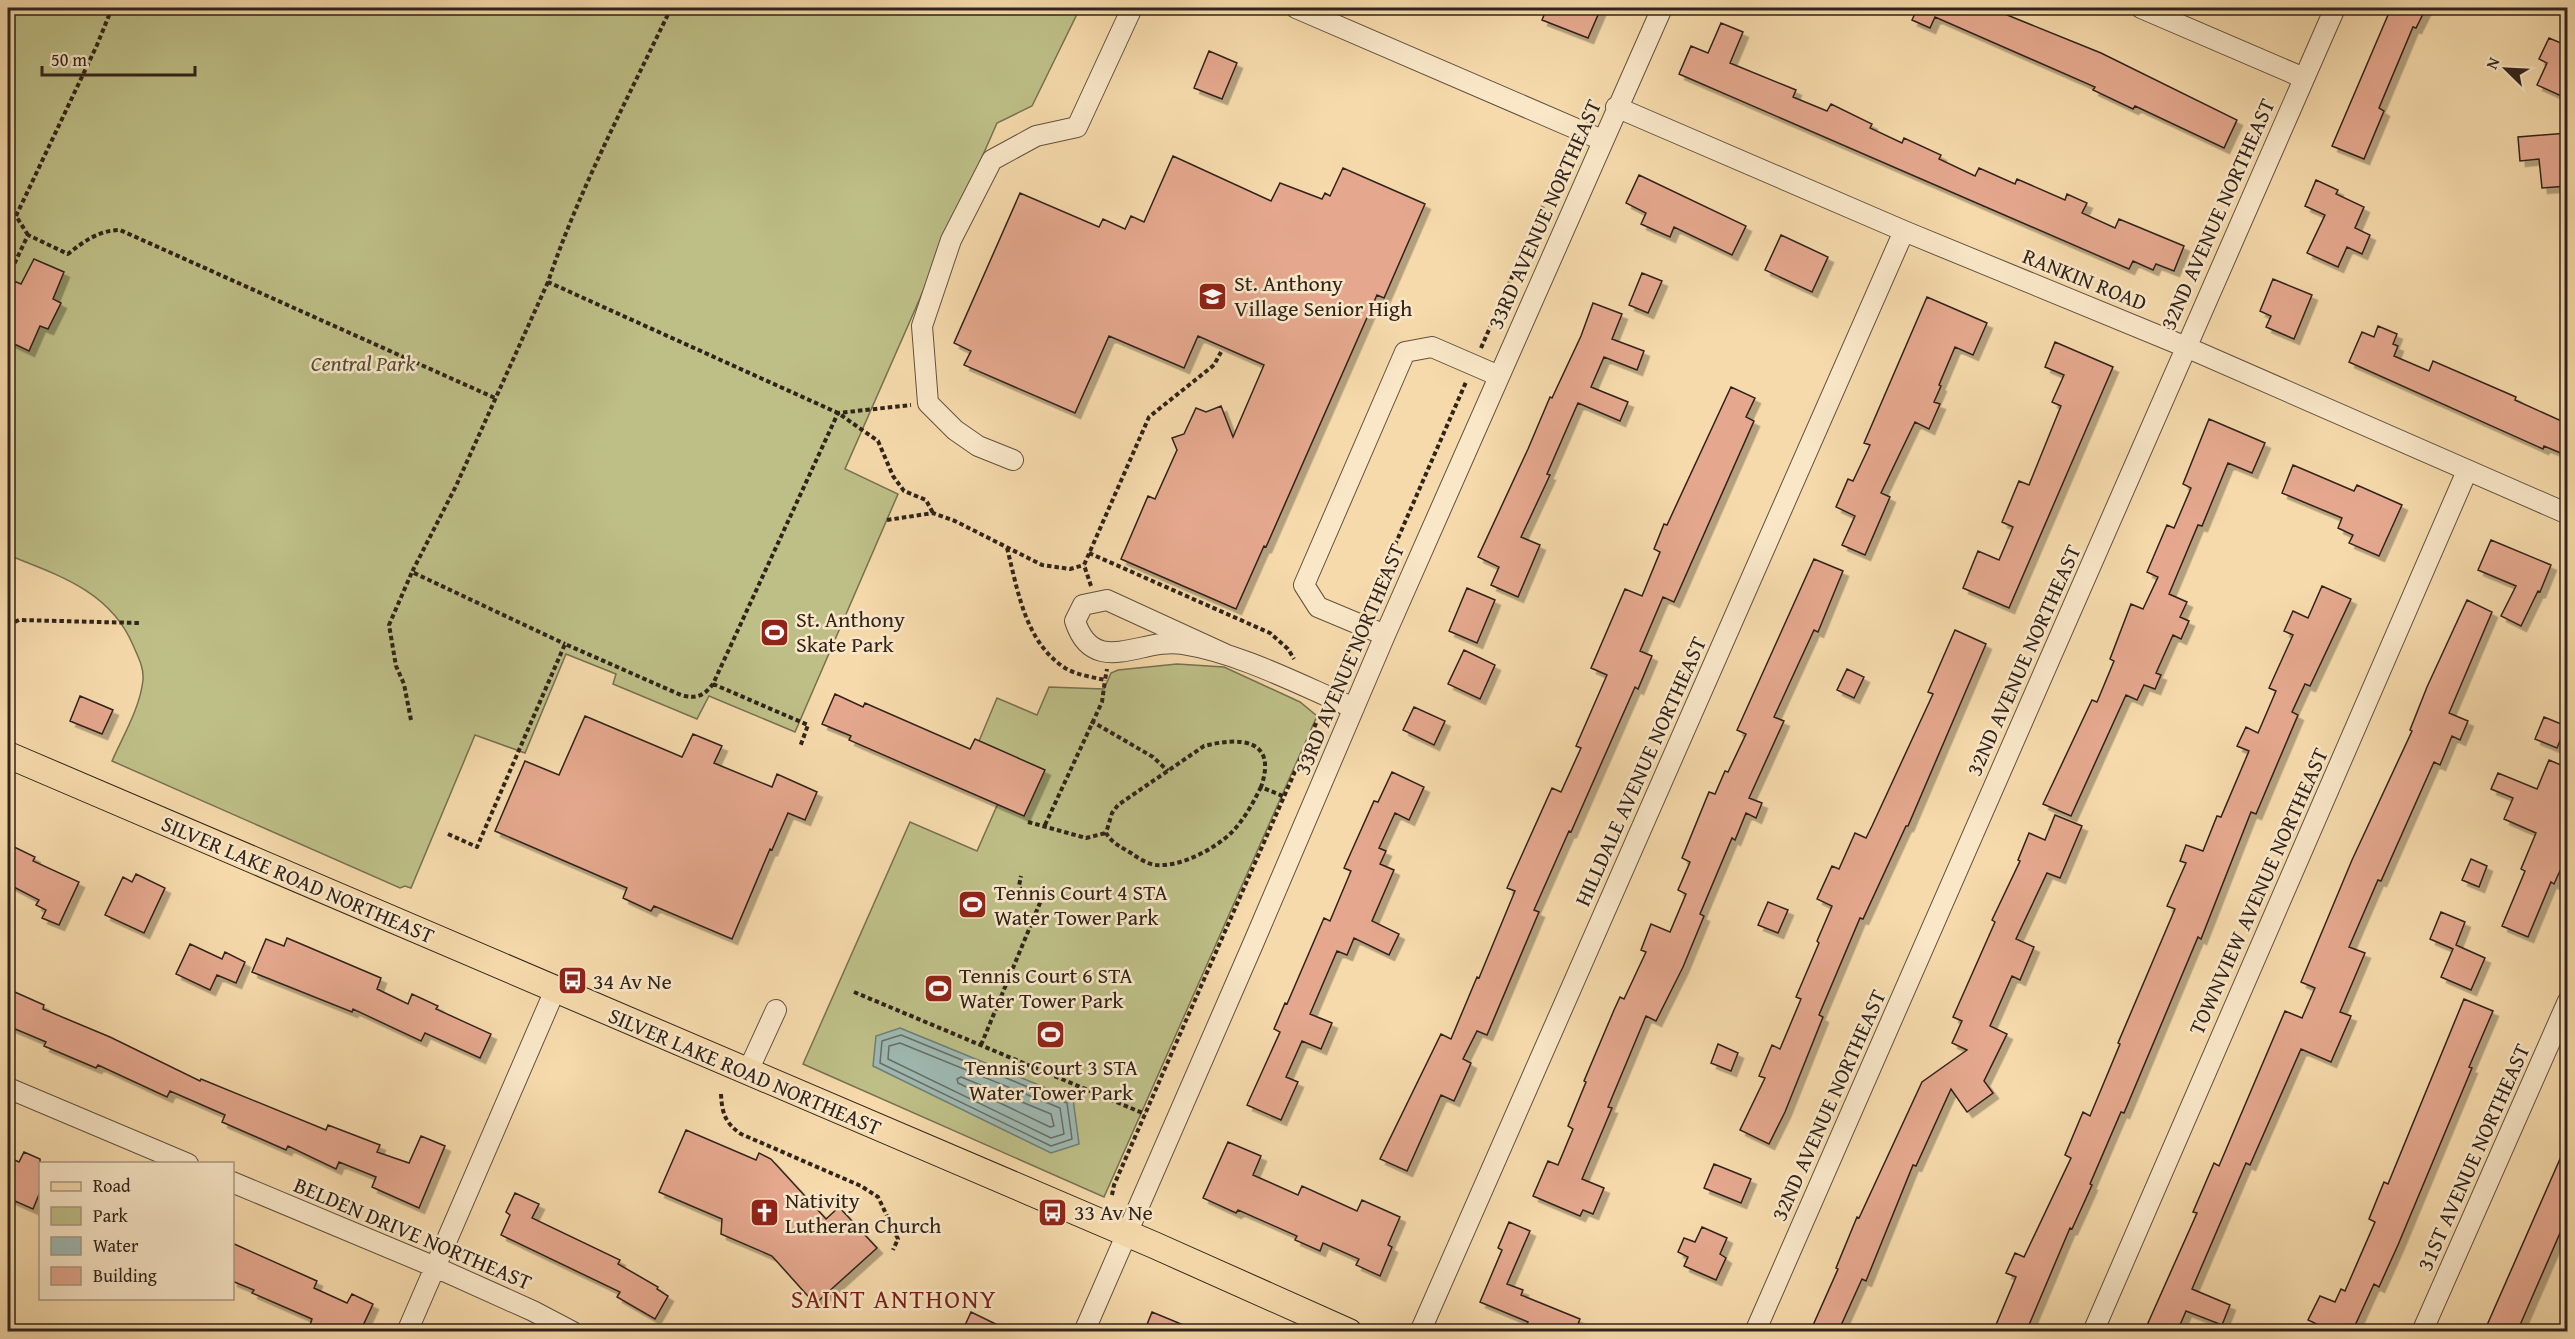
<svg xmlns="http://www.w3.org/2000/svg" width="2575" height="1339" viewBox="0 0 2575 1339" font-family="'Gentium Book Plus',serif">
  <defs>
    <filter id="shadow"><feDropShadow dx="5.5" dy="5.5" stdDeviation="0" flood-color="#0004"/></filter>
  </defs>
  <rect width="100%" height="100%" fill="#f6daab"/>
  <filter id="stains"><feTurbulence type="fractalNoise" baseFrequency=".00333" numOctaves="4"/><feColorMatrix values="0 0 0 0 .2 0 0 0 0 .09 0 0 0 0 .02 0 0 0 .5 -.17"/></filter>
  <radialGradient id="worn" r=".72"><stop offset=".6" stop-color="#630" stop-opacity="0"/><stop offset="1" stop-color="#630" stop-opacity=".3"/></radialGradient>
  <path fill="#bebf87" stroke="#777151" stroke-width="1.5" d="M8 8H1080L1032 106 997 123 845 469 898 494 795 732 709 696 697 719 613 684 616 674 566 654 525 753 475 735 411 888 405 886 400 888 112 761C123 736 140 708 143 680 144 667 138 657 133 645 110 591 58 575 8 555Z
    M1177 664 1224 667 1300 702 1317 716 1104 1197 803 1064 910 822 977 851 1018 758 979 741 997 698 1037 715 1049 687 1104 689 1111 673 1118 670Z"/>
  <path fill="#9eb9b2" stroke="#727d76" stroke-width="1.5" d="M900 1028 1073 1099 1079 1144 1051 1153 873 1066 876 1036Z"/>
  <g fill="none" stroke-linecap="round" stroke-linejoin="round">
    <path stroke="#676e66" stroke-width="1.5" d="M901 1035 1067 1103 1072 1139 1051 1146 880 1063 882 1041Z
      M900 1043 1060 1108 1064 1134 1051 1138 888 1059 889 1046Z
      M961 1077 1051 1114 1054 1126 1050 1127 958 1083 957 1079Z"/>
  </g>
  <path fill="#e5a88e" stroke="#30231b" stroke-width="1.5" filter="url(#shadow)" d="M1547 8H1601L1588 38 1542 20Z
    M1914 8H1990L2101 53 2237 120 2224 148 2135 106 2133 109 2093 90 2095 87 1935 17 1930 28 1912 20 1917 9Z
    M2391 8H2426L2416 28 2413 27 2379 108 2384 111 2364 159 2332 146Z
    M1721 23 1743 32 1730 63 1796 90 1793 97 1827 111 1831 104 1872 124 1870 128 1902 143 1904 138 1941 155 1939 159 1975 176 1979 168 2015 184 2017 179 2065 200 2067 194 2087 203 2082 213 2115 228 2119 219 2184 246 2174 271 2156 264 2153 270 2133 261 2129 269 1679 74 1691 46 1708 53Z
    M2549 38 2568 46V99L2537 85 2547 63 2539 59Z
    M1209 51 1237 63 1222 99 1194 88Z
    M2568 133V186L2542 188 2539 159 2520 161 2518 137Z
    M1173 156 1271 201 1280 183 1322 199 1325 193 1330 196 1343 168 1425 204 1384 298 1377 295 1266 547 1264 546 1236 609 1121 559 1148 496 1155 499 1177 450 1172 438 1184 434 1196 408 1206 412 1221 406 1233 437 1264 365 1198 336 1184 368 1109 336 1075 413 964 365 971 351 954 343 1020 193 1099 227 1103 219 1125 229 1131 216 1144 222Z
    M1639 175 1746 226 1732 255 1674 227 1670 237 1641 224 1646 213 1626 203Z
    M2316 180 2338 190 2336 194 2364 207 2355 228 2370 235 2362 254 2347 247 2338 267 2307 253 2325 215 2305 206Z
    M1781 235 1828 257 1812 292 1765 270Z
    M34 259 64 272 53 299 61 303 48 329 40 326 29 351 8 341V297L14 281 21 284Z
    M1642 273 1662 281 1648 313 1629 305Z
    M2273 279 2312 295 2294 339 2266 327 2271 316 2260 311Z
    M1927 297 1987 323 1973 355 1955 347 1939 385 1941 386 1934 402 1940 404 1929 429 1915 422 1881 493 1890 497 1865 555 1842 545 1855 516 1836 507 1848 479 1853 481 1870 445 1864 443Z
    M1593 303 1622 314 1612 339 1644 351 1637 370 1604 357 1591 387 1628 402 1620 421 1578 403 1547 474 1550 475 1521 537 1540 545 1518 597 1491 585 1499 567 1478 557 1528 449 1550 397 1552 398 1581 336Z
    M2378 326 2397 334 2393 344 2398 346 2394 356 2429 371 2433 361 2516 397 2515 400 2568 424V456L2544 446 2543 449 2349 362 2362 332 2374 337Z
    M2055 342 2113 367 2009 608 1963 588 1978 551 1999 560 2013 527 2002 522 2019 481 2029 485 2061 406 2052 402 2064 375 2045 367Z
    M1731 387 1755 398 1746 417 1754 421 1674 602 1663 597 1640 651 1652 656 1638 689 1635 687 1571 832 1569 831 1534 910 1539 912 1487 1035 1477 1031 1463 1059 1471 1063 1454 1101 1441 1095 1407 1171 1380 1159 1441 1034 1451 1039 1477 977 1479 978 1515 891 1507 888 1552 788 1561 792 1581 748 1576 746 1607 675 1591 668 1625 589 1642 596 1660 552 1654 549 1664 524 1667 525Z
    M2209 419 2265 443 2252 473 2228 463 2202 526 2198 525 2169 594 2187 602 2180 617 2189 621 2181 639 2173 635 2156 673 2161 675 2155 689 2144 685 2137 700 2126 695 2071 816 2043 804 2092 700 2097 702 2114 661 2110 659 2131 604 2143 609 2158 577 2147 572 2167 525 2174 528 2191 488 2183 484Z
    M2293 465 2354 491 2357 485 2402 505 2379 556 2349 543 2353 535 2338 528 2342 518 2282 493Z
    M2491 540 2551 565 2540 592 2538 591 2521 626 2501 616 2516 586 2478 570Z
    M1814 559 1843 571 1818 632 1814 630 1774 717 1784 721 1749 798 1762 803 1756 818 1746 813 1735 840 1732 838 1700 914 1704 916 1683 967 1656 1021 1646 1016 1608 1107 1612 1108 1582 1179 1604 1188 1593 1214 1583 1210 1580 1216 1533 1196 1548 1161 1558 1165 1573 1129 1568 1126 1586 1082 1584 1081 1614 1010 1620 997 1624 999 1646 952 1641 950 1651 924 1670 932 1686 894 1678 890 1690 862 1682 858 1709 792 1715 794 1725 771 1728 772 1746 734 1737 730Z
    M2322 586 2351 599 2310 686 2305 684 2292 712 2298 715 2256 814 2251 812 2201 939 2198 937 2124 1113 2121 1112 2090 1184 2092 1185 2072 1229 2070 1228 2026 1332H1993L2016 1277 2006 1273 2015 1253 2024 1257 2071 1158 2065 1155 2083 1112 2090 1116 2120 1044 2118 1043 2175 909 2167 906 2186 863 2180 861 2186 845 2203 851 2217 816 2221 817 2249 751 2237 746 2246 727 2258 733 2276 691 2269 688 2293 635 2284 631 2293 611 2308 618Z
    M1467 588 1495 600 1477 643 1449 631Z
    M2467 600 2492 612 2449 713 2468 721 2460 740 2452 736 2440 765 2434 762 2381 881 2378 880 2349 947 2365 953 2340 1012 2351 1016 2331 1062 2301 1049 2250 1165 2246 1163 2192 1289 2230 1305 2222 1325 2186 1311 2177 1332H2144L2197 1213 2193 1212 2214 1163 2219 1166 2285 1011 2302 1018 2315 988 2301 982 2352 860 2412 731 2410 730 2427 687Z
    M1955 630 1986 644 1908 826H1906L1863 919 1860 918 1819 1015 1823 1017 1785 1112 1769 1144 1740 1130 1765 1078 1759 1076 1772 1045 1780 1049 1801 999 1796 997 1819 943 1817 941 1832 906 1817 899 1832 866 1839 869 1855 833 1866 838 1872 826 1933 694 1928 692Z
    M1464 650 1495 665 1480 699 1448 684Z
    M1847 669 1864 677 1854 698 1837 690Z
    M835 694 863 707 865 703 970 749 975 739 1045 770 1024 816 849 740 851 736 822 724Z
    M80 696 113 710 102 734 70 721Z
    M1414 707 1445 721 1434 745 1403 730Z
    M585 716 682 757 693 734 722 746 714 763 772 787 777 774 817 792 805 820 788 813 772 850 770 849 732 939 654 906 651 911 623 898 627 888 495 831 525 761 559 775Z
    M2544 717 2566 726 2557 748 2535 739Z
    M2549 760 2568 768V853L2554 884 2551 882 2528 937 2502 926 2525 871 2521 869 2536 833 2504 819 2513 798 2491 789 2498 773 2537 789Z
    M1392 772 1424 787 1409 820 1395 813 1379 848 1386 851 1380 864 1394 870 1372 921 1399 934 1389 955 1354 938 1347 955 1337 951 1310 1014 1332 1023 1321 1049 1302 1041 1286 1077 1298 1082 1281 1120 1247 1105 1280 1032 1274 1029 1285 1003 1287 1004 1324 918 1330 921 1351 871 1344 868 1374 801 1378 802Z
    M2055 815 2082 826 2060 878 2047 873 2016 939 2034 947 2020 980 2012 976 1990 1026 2007 1034 1984 1081 1993 1093 1967 1112 1951 1089 1916 1166 1913 1165 1866 1281 1862 1279 1838 1332H1810L1838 1269 1836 1268 1857 1217 1859 1218 1922 1082 1967 1050 1952 1043 1962 1021 1953 1017 1995 922 1992 920 2020 861 2018 860 2029 833 2045 840Z
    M8 844 35 857 33 861 79 882 59 925 42 918 46 910 36 905 39 900 8 884Z
    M2471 859 2487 866 2479 887 2462 880Z
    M136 874 165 888 144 933 105 915 123 877 132 882Z
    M1768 902 1788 910 1778 933 1758 925Z
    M2441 912 2465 922 2456 945 2485 958 2471 990 2441 977 2453 949 2430 939Z
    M287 938 381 978 377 989 408 1004 412 994 438 1006 436 1009 491 1034 480 1058 425 1033 421 1041 353 1009 352 1012 252 972 266 939 284 946Z
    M190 944 222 959 225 952 245 962 236 983 217 975 210 990 176 974Z
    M8 989 44 1005 43 1009 110 1037 200 1081 201 1079 326 1130 328 1125 380 1145 377 1152 409 1163 421 1136 445 1146 419 1208 372 1187 376 1177 339 1162 336 1169 288 1146 286 1150 222 1122 225 1115 170 1091 167 1097 98 1065 96 1068 44 1046 46 1042 8 1026Z
    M2464 999 2493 1011 2469 1067 2472 1068 2398 1245 2379 1287 2374 1284 2352 1332H2320L2323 1327 2308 1320 2320 1296 2335 1302 2341 1289 2345 1291 2375 1222 2369 1219 2384 1182 2388 1184Z
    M1718 1044 1738 1053 1731 1071 1711 1063Z
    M686 1130 756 1160 759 1153 771 1159 826 1219 839 1207 877 1248 815 1304 772 1256 721 1234 722 1219 659 1192Z
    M1228 1142 1261 1156 1253 1175 1298 1195 1302 1186 1357 1211 1362 1200 1400 1217 1388 1245 1392 1247 1380 1276 1356 1265 1359 1259 1323 1243 1320 1251 1295 1240 1297 1236 1238 1210 1236 1213 1203 1198Z
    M2567 1143V1217L2530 1302 2517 1332H2484Z
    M24 1152 40 1159V1192L33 1209 8 1198V1157L19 1162Z
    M1714 1164 1751 1179 1741 1203 1704 1188Z
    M515 1193 539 1204 532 1218 620 1260 618 1264 658 1287 657 1289 668 1296 655 1319 617 1297 620 1292 501 1235 510 1215 506 1212Z
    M1509 1222 1530 1231 1507 1284 1523 1290 1521 1295 1580 1319 1575 1332H1537L1526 1327 1528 1322 1480 1302 1502 1250 1498 1248Z
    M1702 1227 1727 1238 1720 1254 1726 1258 1716 1280 1684 1266 1688 1257 1678 1252 1684 1238 1695 1242Z
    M232 1243 317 1281 314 1288 347 1303 352 1294 373 1304 360 1332H323L310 1325 312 1319 252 1293 254 1290 232 1281Z
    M971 1312 1012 1332H962Z
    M1152 1312 1198 1331V1332H1144Z"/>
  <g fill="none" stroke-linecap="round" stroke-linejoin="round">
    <defs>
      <path id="minor" d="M1296 8 1602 140
        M2141 8 2304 78
        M1616 107 1904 231 2186 347 2568 514
        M1013 460 978 446 955 430 928 403 922 326 951 240 992 160 1036 136 1077 127 1132 8
        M1385 635 1318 607 1304 585 1405 352 1432 347 1499 376
        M1227 655 1107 600 1083 605 1075 621C1094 679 1142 637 1182 644 1240 653 1300 685 1354 708
        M748 1071 776 1010
        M8 1088 188 1164
        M232 1182 435 1267 533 1311 573 1332
        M407 1332 555 990
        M1084 1332 1253 944 1385 635 1662 8
        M1420 1332 1904 231
        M1755 1332 2335 8
        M2093 1332 2467 471
        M2422 1332 2568 1001"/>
      <path id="major" d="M8 755 1154 1245 1349 1332"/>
    </defs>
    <use href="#minor" stroke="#62513f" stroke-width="22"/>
    <use href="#major" stroke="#30231b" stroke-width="28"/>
    <path stroke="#30231b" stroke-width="4" stroke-dasharray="4.5 3" stroke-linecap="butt" d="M671 8C628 98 580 187 548 282L838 413 878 441 893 476 904 491 926 500 933 513
      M28 235 16 216 97 45 112 8
      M8 277 28 235 68 254C84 241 100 230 120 230L495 398
      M8 277 11 283 8 290
      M548 282 456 486 412 572 565 644
      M1481 348 1567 151
      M887 520 933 513 955 521 1042 565 1070 569 1084 565
      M1007 548C1018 591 1025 642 1065 668 1077 675 1092 677 1105 680L1107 669
      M1089 553 1270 633 1288 649 1294 659
      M1091 586 1084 565 1149 417 1214 365 1221 352
      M1368 607 1466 382
      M8 625 19 620 139 623
      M1334 680 1353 641
      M713 684 808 725 800 747
      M411 720 404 684 396 666 389 625 412 572
      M1091 721 1153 757 1168 771
      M1261 787C1253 803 1244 820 1231 833 1213 850 1180 867 1156 865 1147 864 1138 858 1131 853 1121 847 1112 843 1106 833L1112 813 1118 805 1204 746C1239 737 1278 738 1261 787L1285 797
      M1028 822 1086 838 1106 833
      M1045 825 1102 702 1105 680
      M448 834 477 847 565 644 681 695C695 699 703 697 713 684L838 413 911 405
      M854 992 1145 1114
      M981 1045 1042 898 1021 890 1019 886 1021 876
      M721 1094C722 1113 725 1123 741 1134L861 1186 878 1197 898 1239 893 1250
      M1112 1195 1114 1185 1321 712"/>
    <use href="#minor" stroke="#f9e7c8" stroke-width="20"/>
    <use href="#major" stroke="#f6daab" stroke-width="26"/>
  </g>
  <defs>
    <symbol id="school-square" viewBox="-11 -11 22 22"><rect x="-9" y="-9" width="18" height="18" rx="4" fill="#8f2418" stroke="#f9e7c8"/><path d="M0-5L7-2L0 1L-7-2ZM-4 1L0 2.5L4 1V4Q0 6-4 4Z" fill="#fff"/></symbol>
    <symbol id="stadium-square" viewBox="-11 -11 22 22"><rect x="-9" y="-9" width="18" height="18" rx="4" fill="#8f2418" stroke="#f9e7c8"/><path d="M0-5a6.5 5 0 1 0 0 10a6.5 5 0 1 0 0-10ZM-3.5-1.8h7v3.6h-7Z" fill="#fff"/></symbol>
    <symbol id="bus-square" viewBox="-11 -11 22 22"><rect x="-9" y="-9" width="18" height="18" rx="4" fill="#8f2418" stroke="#f9e7c8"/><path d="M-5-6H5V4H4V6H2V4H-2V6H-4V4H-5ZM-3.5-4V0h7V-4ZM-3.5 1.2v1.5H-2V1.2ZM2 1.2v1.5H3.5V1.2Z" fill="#fff"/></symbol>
    <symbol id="church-square" viewBox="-11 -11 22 22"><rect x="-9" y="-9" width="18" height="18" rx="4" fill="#8f2418" stroke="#f9e7c8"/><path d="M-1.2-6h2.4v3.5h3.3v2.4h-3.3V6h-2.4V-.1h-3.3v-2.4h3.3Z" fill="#fff"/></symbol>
  </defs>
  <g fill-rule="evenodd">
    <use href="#school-square" x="1196" y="280" width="33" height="33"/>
    <use href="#stadium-square" x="758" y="616" width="33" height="33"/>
    <use href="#stadium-square" x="956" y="888" width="33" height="33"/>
    <use href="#bus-square" x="556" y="964" width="33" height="33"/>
    <use href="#stadium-square" x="922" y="972" width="33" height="33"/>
    <use href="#stadium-square" x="1034" y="1018" width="33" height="33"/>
    <use href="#bus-square" x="1036" y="1196" width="33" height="33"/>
    <use href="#church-square" x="748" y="1196" width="33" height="33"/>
  </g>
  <g text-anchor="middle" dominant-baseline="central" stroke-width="5" stroke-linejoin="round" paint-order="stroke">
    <g font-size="22" fill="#30231b" stroke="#f9e7c8">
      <text transform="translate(1544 214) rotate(-66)">33RD AVENUE NORTHEAST</text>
      <text transform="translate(2217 214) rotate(-66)">32ND AVENUE NORTHEAST</text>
      <text transform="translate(2085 279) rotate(22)">RANKIN ROAD</text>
      <text transform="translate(1349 659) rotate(-67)">33RD AVENUE NORTHEAST</text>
      <text transform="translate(2023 660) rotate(-66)">32ND AVENUE NORTHEAST</text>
      <text transform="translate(1640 771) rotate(-66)">HILLDALE AVENUE NORTHEAST</text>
      <text transform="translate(298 879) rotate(23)">SILVER LAKE ROAD NORTHEAST</text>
      <text transform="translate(2258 891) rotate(-66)">TOWNVIEW AVENUE NORTHEAST</text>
      <text transform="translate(745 1071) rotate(23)">SILVER LAKE ROAD NORTHEAST</text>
      <text transform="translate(1828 1105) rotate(-66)">32ND AVENUE NORTHEAST</text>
      <text transform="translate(2473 1157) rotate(-66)">31ST AVENUE NORTHEAST</text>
      <text transform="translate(413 1233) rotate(23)">BELDEN DRIVE NORTHEAST</text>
    </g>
    <g font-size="22" fill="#30231b" stroke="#f9e7c8" text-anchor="start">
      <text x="1234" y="283">St. Anthony<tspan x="1234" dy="25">Village Senior High</tspan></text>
      <text x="796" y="619">St. Anthony<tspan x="796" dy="25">Skate Park</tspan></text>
      <text x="994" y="892">Tennis Court 4 STA<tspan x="994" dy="25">Water Tower Park</tspan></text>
      <text x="959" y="975">Tennis Court 6 STA<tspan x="959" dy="25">Water Tower Park</tspan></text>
      <text x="593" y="981">34 Av Ne</text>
      <text x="1051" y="1067" text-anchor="middle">Tennis Court 3 STA<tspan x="1051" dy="25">Water Tower Park</tspan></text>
      <text x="785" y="1200">Nativity<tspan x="785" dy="25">Lutheran Church</tspan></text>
      <text x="1074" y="1212">33 Av Ne</text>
    </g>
    <g font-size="22" font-style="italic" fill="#544a36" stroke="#f9e7c8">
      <text x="363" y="363">Central Park</text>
    </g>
    <g font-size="26" letter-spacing="1.5" fill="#7a1f14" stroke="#f9e7c8">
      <text x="894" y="1298">SAINT ANTHONY</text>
    </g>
  </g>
  <rect width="2575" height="1339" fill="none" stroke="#f6daab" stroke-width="30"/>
  <rect x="9" y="9" width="2557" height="1321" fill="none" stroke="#30231b" stroke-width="3"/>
  <rect x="15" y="15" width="2545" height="1309" fill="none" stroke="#30231b" stroke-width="1.5"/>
  <rect x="39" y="1162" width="195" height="138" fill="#f9e7c8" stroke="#a99983" stroke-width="1.5"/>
  <rect x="51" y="1182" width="30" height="9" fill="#f6daab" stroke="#a99983" stroke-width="1.5"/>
  <text x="93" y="1192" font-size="18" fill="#30231b">Road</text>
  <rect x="51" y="1207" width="30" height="18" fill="#bebf87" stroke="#a99983" stroke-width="1.5"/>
  <text x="93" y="1222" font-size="18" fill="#30231b">Park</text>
  <rect x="51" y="1237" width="30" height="18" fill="#9eb9b2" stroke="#a99983" stroke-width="1.5"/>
  <text x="93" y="1252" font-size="18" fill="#30231b">Water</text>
  <rect x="51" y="1267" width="30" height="18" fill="#e5a88e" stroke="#a99983" stroke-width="1.5"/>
  <text x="93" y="1282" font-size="18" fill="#30231b">Building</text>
  <g transform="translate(2506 69) rotate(294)" stroke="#f9e7c8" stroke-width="4.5" paint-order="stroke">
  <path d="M0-4.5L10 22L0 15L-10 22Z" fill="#30231b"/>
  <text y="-9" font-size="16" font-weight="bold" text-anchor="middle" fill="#30231b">N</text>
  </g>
  <path d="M42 66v9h153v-9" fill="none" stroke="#30231b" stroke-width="3"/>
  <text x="51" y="66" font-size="18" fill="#30231b" stroke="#f9e7c8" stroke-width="4.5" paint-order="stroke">50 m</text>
  <rect width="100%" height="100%" filter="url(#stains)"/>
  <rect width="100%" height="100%" fill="url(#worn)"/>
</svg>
